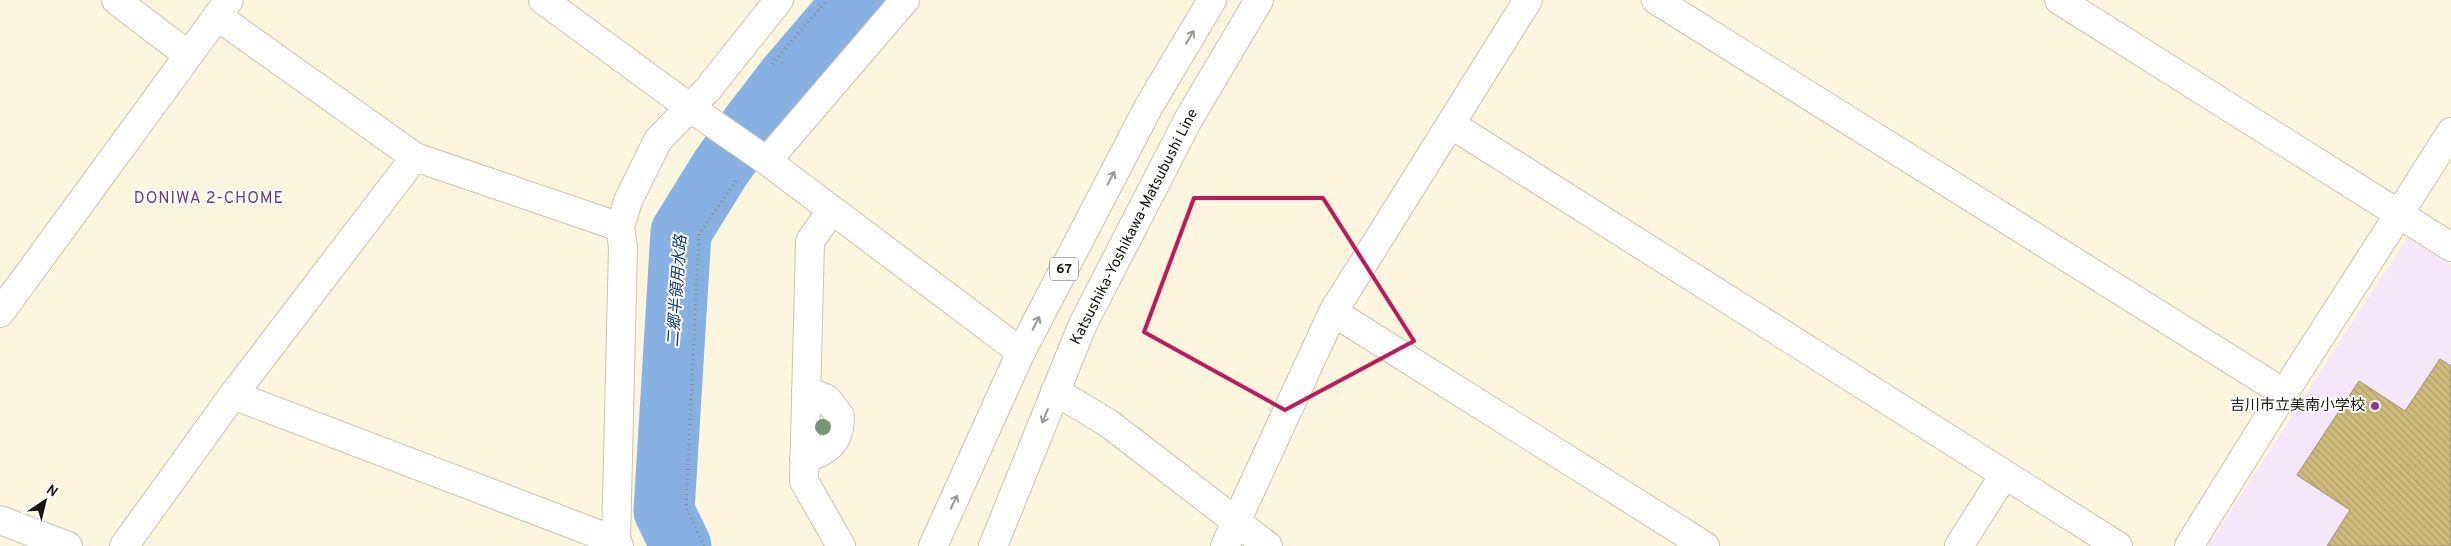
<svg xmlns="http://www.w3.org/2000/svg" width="2451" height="546" viewBox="0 0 2451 546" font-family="Overpass,'Noto Sans JP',sans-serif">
  <defs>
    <pattern id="building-back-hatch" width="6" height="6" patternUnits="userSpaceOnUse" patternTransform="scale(1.25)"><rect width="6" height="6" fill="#ceba7a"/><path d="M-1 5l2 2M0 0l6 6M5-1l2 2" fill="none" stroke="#b09f68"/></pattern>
  </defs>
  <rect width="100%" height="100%" fill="#fdf6de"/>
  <path fill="#f5e6f9" d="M2407 238 2451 265V546H2208Z"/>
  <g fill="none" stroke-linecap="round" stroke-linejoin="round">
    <path stroke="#87b0e3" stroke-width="61" d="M681 546 664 511 681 232 720 169 751 125 788 77 854 0"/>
  </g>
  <path fill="url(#building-back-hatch)" stroke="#97917b" d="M2440 359 2451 366V546H2327L2350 510 2297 475 2359 381 2405 411Z"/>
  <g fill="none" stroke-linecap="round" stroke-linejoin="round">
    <defs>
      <path id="minor" d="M116 0 188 55
        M543 0 689 107 767 161 1021 352
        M1656 0 2284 393 2189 546
        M2059 0 2399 214 2451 132
        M217 16 415 157 620 227
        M1452 125 2118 546
        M767 161 905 0
        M832 210 810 241 804 481 841 546
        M1333 312 1705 546
        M0 313 229 0
        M1055 391 1108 423 1268 546
        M2284 393 2399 214 2451 247
        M233 395 616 541
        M804 459C828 451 840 443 840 416L827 399 806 390
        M0 520 68 546
        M124 546 233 395 415 157
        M619 546 616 541 623 247 620 227 628 201 658 140 708 89 779 0
        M1225 546 1333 312 1528 0
        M1959 546 2004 475"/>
      <path id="major" d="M933 546 1021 352 1149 106 1212 0
        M993 546 1083 324 1188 120 1259 0"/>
    </defs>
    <use href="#minor" stroke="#cac3ad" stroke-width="30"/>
    <use href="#major" stroke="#cac3ad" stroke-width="30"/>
    <path stroke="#918c7b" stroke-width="3" stroke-dasharray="1 4" stroke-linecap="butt" d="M772 64 827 0
      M704 546 686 507 699 234 738 178"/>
    <use href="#minor" stroke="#fff" stroke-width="28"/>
    <use href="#major" stroke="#fff" stroke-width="28"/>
  </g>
  <circle fill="#759573" cx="823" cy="427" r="8"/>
  <defs><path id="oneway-shaft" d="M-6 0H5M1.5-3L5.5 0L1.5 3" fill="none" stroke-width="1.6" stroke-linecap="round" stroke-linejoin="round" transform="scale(1.25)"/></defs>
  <g stroke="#989793">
    <use href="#oneway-shaft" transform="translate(1190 37) rotate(-59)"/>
    <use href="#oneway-shaft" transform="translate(1111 178) rotate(-62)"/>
    <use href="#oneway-shaft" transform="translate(1036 323) rotate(-63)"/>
    <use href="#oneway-shaft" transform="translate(1045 416) rotate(112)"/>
    <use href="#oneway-shaft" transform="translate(954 502) rotate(-64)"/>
  </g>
  <path fill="none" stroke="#c2185b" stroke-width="4" stroke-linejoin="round" d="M1194 198H1323L1414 341 1285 410 1144 332Z"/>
  <circle fill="#91319a" stroke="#fff" stroke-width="2" cx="2375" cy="406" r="5"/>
  <g text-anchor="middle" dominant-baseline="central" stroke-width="4" stroke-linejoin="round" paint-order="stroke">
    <rect fill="#fff" stroke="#5e5d56" stroke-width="1" x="1050" y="257.5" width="28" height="23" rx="4"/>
    <g font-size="14" font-weight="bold" fill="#19170e">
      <text x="1064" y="269">67</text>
    </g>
    <g font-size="15" fill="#19170e" stroke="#fff">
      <text transform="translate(1135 227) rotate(-63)">Katsushika-Yoshikawa-Matsubushi Line</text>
    </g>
    <g font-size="15" fill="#19170e" stroke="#fff" text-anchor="end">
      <text x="2365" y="406">吉川市立美南小学校</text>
    </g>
    <g font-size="16" letter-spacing="1" fill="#6c3d71" stroke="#fff">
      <text x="209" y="199">DONIWA 2-CHOME</text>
    </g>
    <g font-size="16" font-style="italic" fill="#123c6b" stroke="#fff">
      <text transform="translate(678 291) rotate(-86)">二郷半領用水路</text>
    </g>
  </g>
  <g transform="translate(45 501) rotate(35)" stroke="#ffffff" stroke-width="4" paint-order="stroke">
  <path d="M0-4L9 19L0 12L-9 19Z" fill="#19170e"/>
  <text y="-8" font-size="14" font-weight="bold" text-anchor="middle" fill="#19170e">N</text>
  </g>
</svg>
